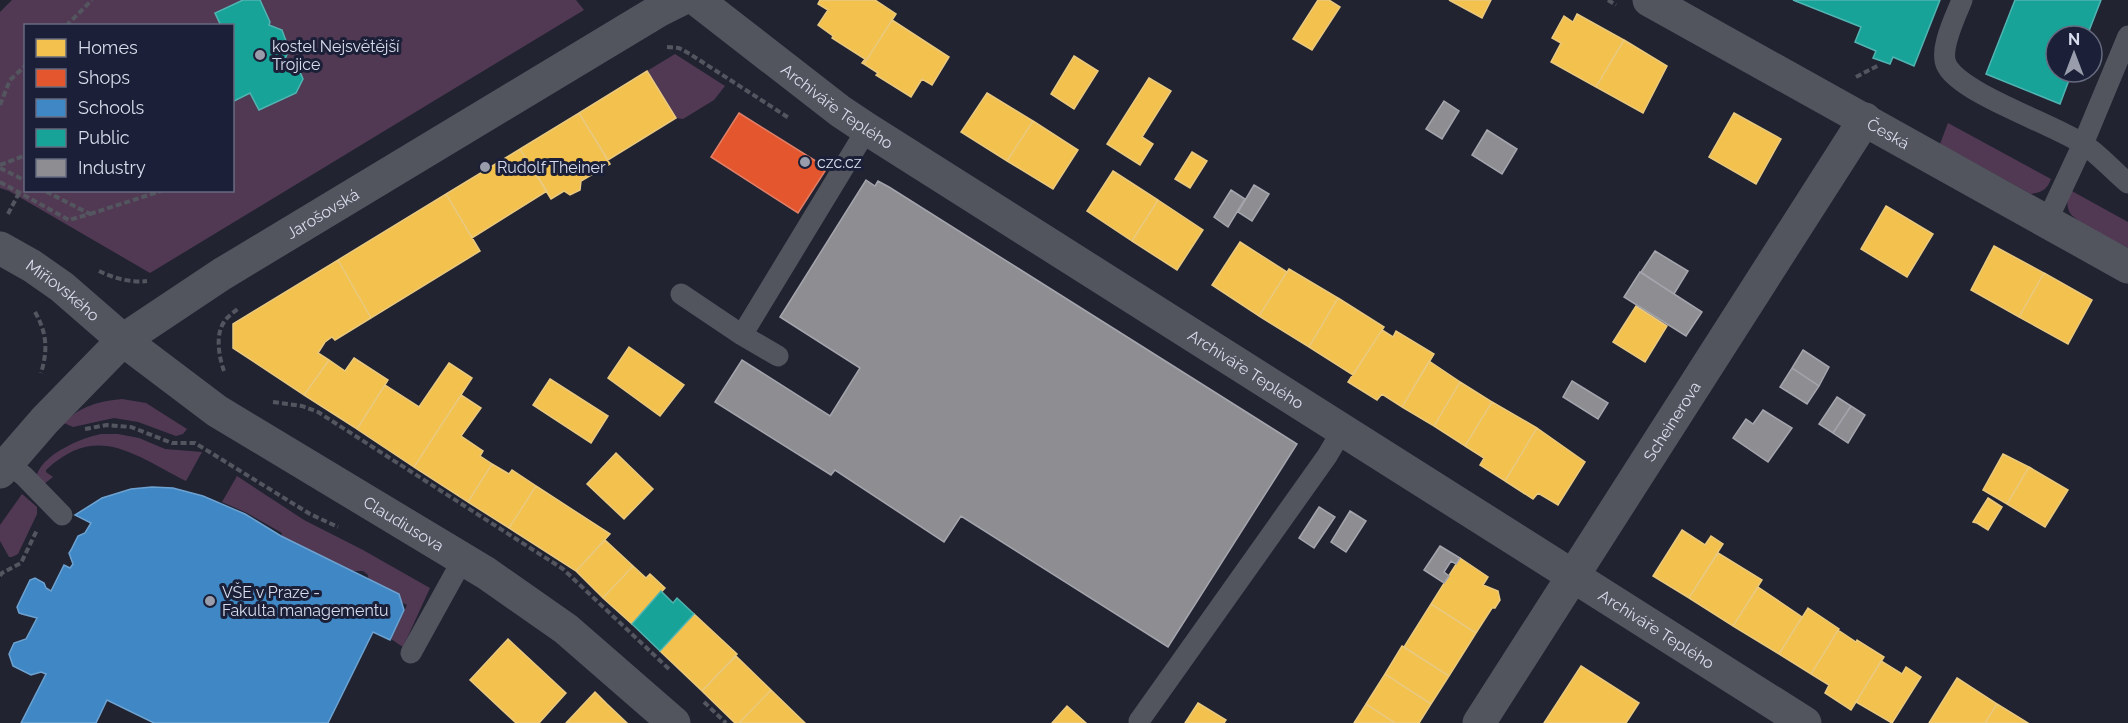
<svg xmlns="http://www.w3.org/2000/svg" width="2128" height="723" viewBox="0 0 2128 723" font-family="Raleway,sans-serif">
  <rect width="100%" height="100%" fill="#212331"/>
  <path fill="#513954" fill-rule="evenodd" d="M12 0H576L584 10 150 273 9 191 0 188V12ZM26 26H232V190H26Z
    M675 54 725 86 714 100 683 119 676 118 647 71Z
    M1948 123 2051 179C2047 190 2042 192 2031 194L1940 144Z
    M2070 190 2128 222V248C2115 241 2078 224 2070 213 2066 206 2067 196 2070 190Z
    M122 399 146 403 187 429 183 434 176 436 138 422 114 418 73 427 64 423C80 406 100 401 122 399Z
    M101 434H118L139 438 165 449 202 452 186 481C134 455 97 422 46 470V472L53 477 44 484 36 478C40 455 81 438 101 434Z
    M237 476 304 520 363 550 430 588 403 647 391 639 407 605 369 587 368 575 363 571H352L280 540 282 533 247 513 222 502Z
    M22 494 37 507V514L18 554 12 557H9L0 541V525Z"/>
  <path fill="#f2c14e" stroke="#eac97e" stroke-width="1.5" d="M820 0H875L896 14 864 64 862 63 865 59 832 38 833 36 818 25 828 10 818 4Z
    M1318 0H1329L1340 7 1312 50 1293 39Z
    M1449 0H1491L1482 18Z
    M1577 14 1624 40 1596 87 1551 62 1561 43 1552 38 1564 16 1573 22Z
    M892 20 949 57 932 85 922 79 911 97 876 75 878 73 864 64Z
    M1624 40 1667 66 1643 113 1596 87Z
    M1074 56 1098 71 1074 109 1051 94Z
    M647 71 676 118 608 160 579 113Z
    M1149 78 1171 91 1142 137 1153 144 1140 165 1107 144Z
    M987 93 1033 121 1007 161 961 132Z
    M579 113 610 164 581 181 580 190 570 195 564 191 551 199 520 149Z
    M1734 113 1781 139 1756 184 1709 157Z
    M1033 121 1078 150 1053 189 1007 161Z
    M520 149 547 191 472 238 446 194Z
    M1192 152 1207 161 1190 188 1175 179Z
    M1113 171 1158 200 1132 241 1087 211Z
    M446 194 480 251 371 318 338 260Z
    M1158 200 1203 230 1177 270 1132 241Z
    M1886 206 1933 234 1907 277 1861 249Z
    M1240 242 1287 272 1259 316 1212 285Z
    M1994 246 2044 273 2019 317 1971 290Z
    M338 260 371 318 335 340 332 337 325 342 318 353 329 360 304 395 233 348V324Z
    M1289 269 1338 298 1309 347 1259 316Z
    M2044 273 2092 300 2068 344 2019 317Z
    M1338 298 1384 327 1353 375 1309 347Z
    M1636 306 1667 326 1645 362 1613 342Z
    M1382 330 1393 337 1396 331 1434 354 1402 407 1382 394 1377 400 1348 382Z
    M629 347 684 385 660 416 608 378Z
    M354 358 388 380 357 429 304 395 329 360 345 371Z
    M1429 361 1460 382 1434 426 1402 407Z
    M449 363 472 378 414 467 357 429 385 385 419 407Z
    M550 379 608 416 591 443 533 405Z
    M1460 382 1492 402 1465 446 1434 426Z
    M461 395 481 408 461 436 483 451 480 456 492 464 468 502 414 467Z
    M1492 402 1537 428 1505 481 1480 465 1484 458 1465 446Z
    M1537 428 1585 462 1558 505 1538 493 1533 499 1505 481Z
    M616 453 653 489 624 519 587 484Z
    M2003 454 2029 467 2007 504 1983 490Z
    M492 464 509 474 512 470 536 486 509 528 468 502Z
    M2029 467 2068 490 2045 527 2007 504Z
    M536 486 610 534 576 571 509 528Z
    M1988 498 2002 507 1988 530 1977 523 1973 522Z
    M1682 530 1705 545 1711 536 1723 544 1689 598 1653 576Z
    M605 540 633 566 603 598 576 571Z
    M1718 553 1762 580 1733 626 1689 598Z
    M1460 558 1488 577 1483 585 1498 591 1500 600 1495 608H1492L1476 633 1431 604Z
    M633 566 646 578 650 574 665 588 632 624 603 598Z
    M1758 587 1802 617 1779 654 1733 626Z
    M1431 604 1476 633 1449 676 1404 647Z
    M1808 608 1839 629 1811 674 1779 654Z
    M694 614 737 654 702 691 660 651Z
    M1838 630 1856 642 1857 640 1884 657 1851 710 1825 693 1829 685 1811 674Z
    M508 639 566 693 539 723H516L470 680Z
    M1402 646 1449 676 1431 704 1385 674Z
    M736 656 771 690 739 723H735L702 691Z
    M1881 661 1902 674 1906 667 1921 677 1892 723 1856 702Z
    M1581 666 1639 703 1626 723H1544Z
    M1385 674 1431 704 1419 723H1395L1366 704Z
    M1957 678 1997 704 1985 723H1929Z
    M771 690 805 723H739Z
    M595 692 607 704 627 723H566Z
    M1198 703 1226 720 1224 723H1185Z
    M1366 704 1395 723H1354Z
    M1997 704 2028 723H1985Z
    M1067 706 1086 723H1052Z"/>
  <path fill="#e4572e" stroke="#e07f67" stroke-width="1.5" d="M739 113 827 168 798 213 711 157Z"/>
  <path fill="#3f88c5" stroke="#6da2d1" stroke-width="1.5" d="M152 487 173 488 203 496 245 514 281 536 399 594 404 610 390 640 373 632 328 723H154L107 700 96 723H21L46 674 41 672 31 675 13 666 9 654 14 643 26 639 37 618 22 614 19 613 17 607 30 580 35 578 44 583 46 588 51 591 64 565 70 568 73 564 69 553 71 550 78 536 85 533 91 523 75 515 102 498 131 489Z"/>
  <path fill="#17a398" stroke="#51b4b2" stroke-width="1.5" d="M243 0H260L270 22 269 25 282 30 289 49 284 62 297 65 303 79 296 93 259 110 250 93 232 102V26H221L215 13Z
    M1793 0H1940L1914 66 1893 57 1890 64 1873 58 1876 51 1855 42 1861 27Z
    M2015 0H2101L2087 36H2056V72H2072L2060 104 1986 74Z
    M661 591 673 603 677 598 694 614 660 651 632 624Z"/>
  <path fill="#8d8d92" stroke="#a4a5ad" stroke-width="1.5" d="M1444 101 1459 111 1442 139 1426 129Z
    M1487 130 1517 149 1502 174 1472 155Z
    M866 180 875 186 878 181 889 187 1297 444 1168 647 961 516 944 542 835 470 831 475 715 402 742 360 830 416 860 368 780 317Z
    M1254 185 1269 194 1252 221 1238 212Z
    M1231 190 1245 199 1228 227 1214 217Z
    M1655 251 1688 271 1674 294 1641 272Z
    M1640 272 1702 312 1686 336 1624 297Z
    M1803 350 1829 367 1819 386 1792 368Z
    M1792 368 1819 386 1807 404 1780 387Z
    M1572 381 1608 403 1598 419 1563 397Z
    M1837 397 1851 406 1833 433 1819 424Z
    M1851 406 1865 415 1848 443 1833 433Z
    M1763 410 1792 428 1768 462 1733 438 1746 419 1753 424Z
    M1319 507 1335 517 1314 548 1299 538Z
    M1350 511 1366 521 1346 552 1331 542Z
    M1440 546 1460 558 1456 564 1451 561 1444 572 1449 576 1444 583 1424 570Z"/>
  <g fill="none" stroke-linecap="round" stroke-linejoin="round">
    <path stroke="#54565f" stroke-width="4" stroke-dasharray="6 3" stroke-linecap="butt" d="M1608 0 1616 5
      M66 26 92 0
      M667 47 679 48 690 54 789 118
      M1856 77 1879 65
      M0 105 10 80 26 65
      M0 165 26 155
      M0 168 26 181
      M0 182 69 220 90 214 43 190
      M8 214 19 193
      M90 214 161 191
      M99 271C113 278 131 283 147 281
      M35 312C47 333 48 350 41 373
      M224 371C219 357 215 335 224 322 227 317 234 312 239 308
      M273 402 302 406 318 412 563 569 670 670
      M85 429 107 425 131 427 172 443H195L310 514 338 527
      M0 576 2 573 21 563 37 530
      M704 702 726 723"/>
    <path stroke="#53555e" stroke-width="21" d="M1962 0C1956 16 1938 50 1947 66 1962 94 2053 124 2083 144 2099 154 2113 171 2128 183
      M2047 221 2083 144 2128 36
      M681 294 742 335 778 356
      M742 335 867 129
      M7 463 24 476 62 515
      M411 653 463 559
      M1139 721 1327 456 1343 429"/>
    <g stroke="#53555e" stroke-width="33">
      <path id="s1" d="M697 0 840 111 867 129 1805 723"/>
      <path id="s2" d="M1649 0 2128 267"/>
      <path id="s3" d="M0 248 32 266 62 287 123 340 217 411 486 573 566 629 674 723"/>
      <path id="s4" d="M0 472 45 420 123 340 222 274 658 11 680 0"/>
      <path id="s5" d="M1479 723 1865 119"/>
    </g>
  </g>
  <g fill="#989cab" stroke="#1b1f37" stroke-width="2">
    <circle cx="260" cy="55" r="6"/>
    <circle cx="805" cy="162" r="6"/>
    <circle cx="485" cy="167" r="6"/>
    <circle cx="210" cy="601" r="6"/>
  </g>
  <g text-anchor="middle" dominant-baseline="central" stroke-width="6" stroke-linejoin="round" paint-order="stroke">
    <g font-size="16" fill="#d8dded" stroke="#1b1f37" text-anchor="start">
      <text x="272" y="46">kostel Nejsvětější<tspan x="272" dy="18">Trojice</tspan></text>
      <text x="817" y="162">czc.cz</text>
      <text x="497" y="167">Rudolf Theiner</text>
      <text x="222" y="592">VŠE v Praze -<tspan x="222" dy="18">Fakulta managementu</tspan></text>
    </g>
    <g font-size="16" fill="#d8dded" stroke="#1b1f37">
      <text stroke="none"><textPath href="#s1" startOffset="176">Archiváře Teplého</textPath></text>
      <text stroke="none"><textPath href="#s2" startOffset="274">Česká</textPath></text>
      <text stroke="none"><textPath href="#s4" startOffset="417">Jarošovská</textPath></text>
      <text stroke="none"><textPath href="#s3" startOffset="76">Miřiovského</textPath></text>
      <text stroke="none"><textPath href="#s1" startOffset="662">Archiváře Teplého</textPath></text>
      <text stroke="none"><textPath href="#s5" startOffset="358">Scheinerova</textPath></text>
      <text stroke="none"><textPath href="#s3" startOffset="490">Claudiusova</textPath></text>
      <text stroke="none"><textPath href="#s1" startOffset="1148">Archiváře Teplého</textPath></text>
    </g>
  </g>
  <rect x="24" y="24" width="210" height="168" fill="#1b1f37" stroke="#676b80" stroke-width="1.5"/>
  <rect x="36" y="39" width="30" height="18" fill="#f2c14e" stroke="#676b80" stroke-width="1.5"/>
  <text x="78" y="54" font-size="18" fill="#d8dded">Homes</text>
  <rect x="36" y="69" width="30" height="18" fill="#e4572e" stroke="#676b80" stroke-width="1.5"/>
  <text x="78" y="84" font-size="18" fill="#d8dded">Shops</text>
  <rect x="36" y="99" width="30" height="18" fill="#3f88c5" stroke="#676b80" stroke-width="1.5"/>
  <text x="78" y="114" font-size="18" fill="#d8dded">Schools</text>
  <rect x="36" y="129" width="30" height="18" fill="#17a398" stroke="#676b80" stroke-width="1.5"/>
  <text x="78" y="144" font-size="18" fill="#d8dded">Public</text>
  <rect x="36" y="159" width="30" height="18" fill="#8d8d92" stroke="#676b80" stroke-width="1.5"/>
  <text x="78" y="174" font-size="18" fill="#d8dded">Industry</text>
  <g transform="translate(2074 54)"><circle r="28" fill="#1b1f37" stroke="#676b80" stroke-width="1.5"/>
  <path d="M0-4.5L10 22L0 15L-10 22Z" fill="#989cab"/>
  <text y="-9" font-size="16" font-weight="bold" text-anchor="middle" fill="#d8dded">N</text>
  </g>
</svg>
